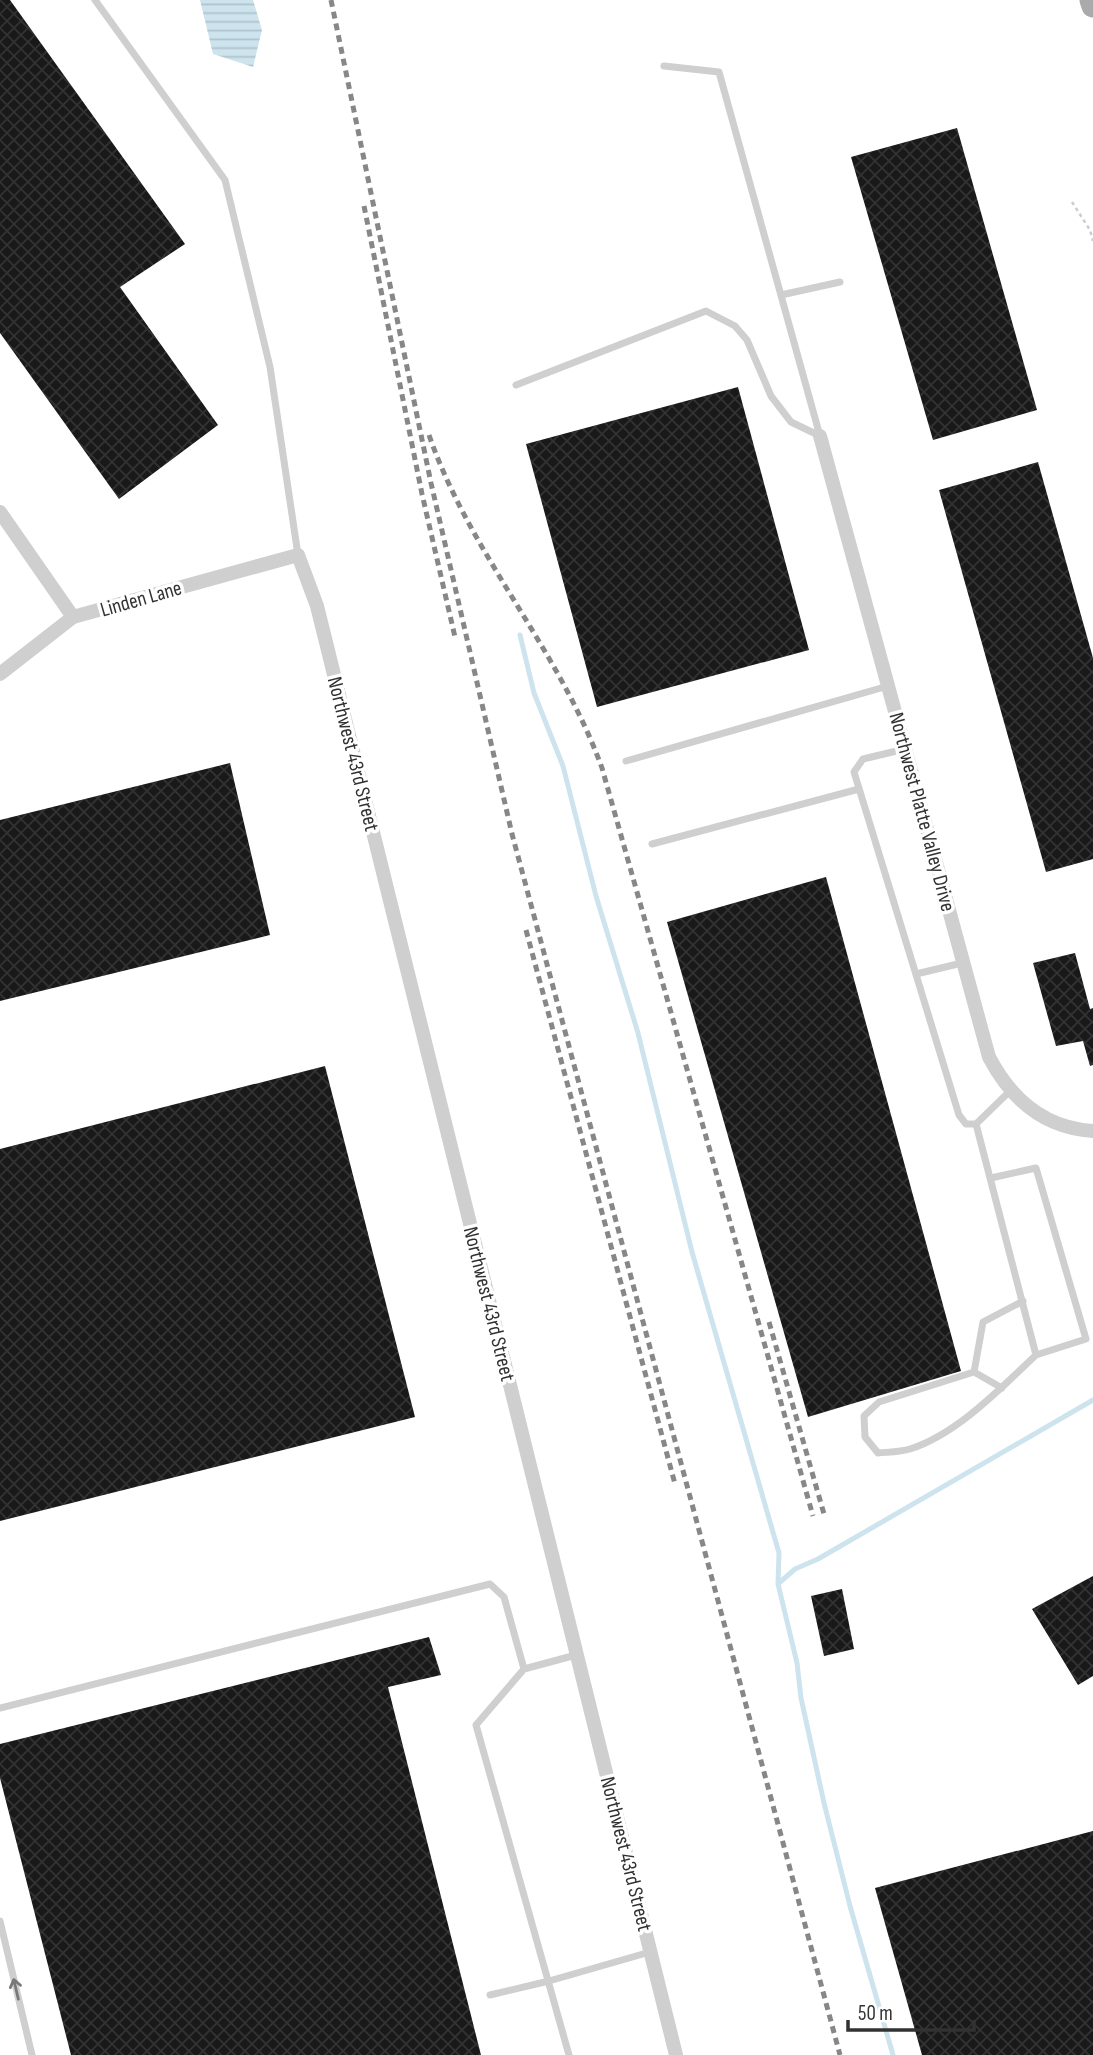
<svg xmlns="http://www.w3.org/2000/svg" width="1093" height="2055" viewBox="0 0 1093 2055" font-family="'Sofia Sans Condensed',sans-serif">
  <defs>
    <pattern id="water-rules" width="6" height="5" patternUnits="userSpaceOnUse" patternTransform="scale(1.75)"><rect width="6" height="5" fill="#cde3ed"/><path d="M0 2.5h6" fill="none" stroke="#b0c3cc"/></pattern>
    <pattern id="building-cross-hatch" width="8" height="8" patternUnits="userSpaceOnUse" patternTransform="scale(1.75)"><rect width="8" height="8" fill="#191919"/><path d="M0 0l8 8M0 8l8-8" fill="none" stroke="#323232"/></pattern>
  </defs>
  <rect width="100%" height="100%" fill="#fff"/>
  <path fill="url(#water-rules)" d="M200 0H253L262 30 253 67 213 54Z"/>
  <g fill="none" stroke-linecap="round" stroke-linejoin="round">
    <path stroke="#cde3ed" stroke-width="5" d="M520 635 534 693 563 766 596 896 638 1033 692 1252 779 1553 778 1584 797 1663 801 1698 824 1803 850 1906 893 2055
      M779 1583 795 1569 818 1559 1093 1400"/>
  </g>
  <path fill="url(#building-cross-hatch)" d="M0 0H10L185 244 120 287 218 425 119 499 0 333Z
    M957 128 1037 410 933 440 851 157Z
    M738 387 809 650 597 707 526 444Z
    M1038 462 1093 658V859L1046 872 939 490Z
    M230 763 270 935 0 1001V820Z
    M826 877 961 1371 808 1417 667 922Z
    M1075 953 1090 1009 1093 1008V1065L1090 1066 1083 1041 1056 1046 1033 963Z
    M325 1066 415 1417 0 1521V1149Z
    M1093 1576V1676L1078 1685 1032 1609Z
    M842 1589 854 1649 824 1656 811 1596Z
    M429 1637 441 1675 388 1687 481 2055H71L0 1778V1744Z
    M1093 1831V2055H922L875 1888Z"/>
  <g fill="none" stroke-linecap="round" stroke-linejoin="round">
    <path stroke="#ccc" stroke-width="2.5" stroke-dasharray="3.5 3.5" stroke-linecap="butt" d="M1072 202 1090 230 1093 241"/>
    <path stroke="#cfcfcf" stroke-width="7" d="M95 0 225 180 270 367 298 555
      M664 66 719 72 820 436
      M781 295 840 282
      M516 385 706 311 735 326 747 340 771 396 791 422 820 436
      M905 749 863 759 854 772 959 1115 966 1124H976L1011 1090
      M626 761 888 686
      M652 844 859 789
      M916 974 962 963
      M976 1124 1036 1355C1001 1388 957 1434 910 1449 901 1452 889 1452 878 1453L865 1437 864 1416 879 1402 974 1372 983 1322 1023 1301
      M991 1178 1036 1168 1086 1339 1036 1355
      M974 1372 1002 1388
      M524 1669 576 1655
      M0 1708 490 1584 504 1597 524 1669 476 1725 569 2055
      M0 1921 32 2055
      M490 1995 549 1981 650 1952"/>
    <path stroke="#cfcfcf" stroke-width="14" d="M820 436 989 1057C1011 1099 1043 1128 1093 1131
      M0 512 73 617
      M0 674 73 617 298 555 317 606 676 2055"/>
    <path stroke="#aaa" stroke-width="23" d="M1091 0 1093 6"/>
    <path stroke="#878787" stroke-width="5" stroke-dasharray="7 5" stroke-linecap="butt" d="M331 0 431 483 512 834 840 2055
      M364 206 422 494 455 637
      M429 435C470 554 559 649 602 768L813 1516
      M526 930 675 1484
      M769 1322 824 1514"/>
  </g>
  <defs><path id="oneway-shaft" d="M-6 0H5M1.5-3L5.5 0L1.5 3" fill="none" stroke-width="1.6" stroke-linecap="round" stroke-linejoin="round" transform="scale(1.75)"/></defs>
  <use stroke="#797979" href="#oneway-shaft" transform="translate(16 1989) rotate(-103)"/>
  <g text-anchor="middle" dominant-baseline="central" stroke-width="7" stroke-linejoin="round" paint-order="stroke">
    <g font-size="21" fill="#323232" stroke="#fff">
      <text transform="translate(141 599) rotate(-16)">Linden Lane</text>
      <text transform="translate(353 754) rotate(76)">Northwest 43rd Street</text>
      <text transform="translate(922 812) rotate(75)">Northwest Platte Valley Drive</text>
      <text transform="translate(489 1304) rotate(76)">Northwest 43rd Street</text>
      <text transform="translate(626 1854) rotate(76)">Northwest 43rd Street</text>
    </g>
  </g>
  <path d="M848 2020v10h126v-10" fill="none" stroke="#323232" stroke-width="3.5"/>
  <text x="858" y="2020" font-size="21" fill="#323232" stroke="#ffffff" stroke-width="5" paint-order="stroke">50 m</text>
</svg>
